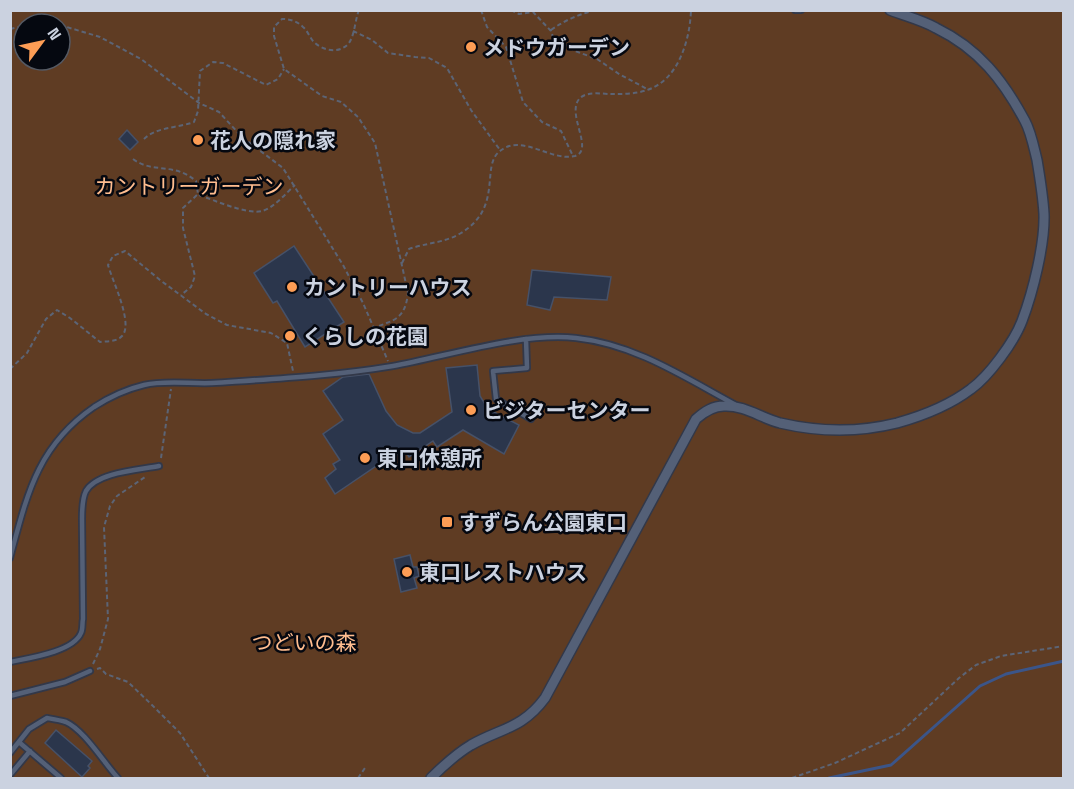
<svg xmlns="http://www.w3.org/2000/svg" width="1074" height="789" viewBox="0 0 1074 789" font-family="'Space Grotesk','Noto Sans JP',sans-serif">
  <rect width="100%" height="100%" fill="#141e31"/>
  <path fill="#5f3c23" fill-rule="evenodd" d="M10 11H1063V778H11ZM24 24H60V60H24Z"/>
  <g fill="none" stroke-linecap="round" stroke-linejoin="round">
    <path stroke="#3b5589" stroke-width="3" d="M829 778 891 765 980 686 1006 674 1064 661"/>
  </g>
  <path fill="#2b364c" stroke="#465168" stroke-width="1.5" d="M127 130 138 142 130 150 119 139Z
    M294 246 344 322 305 347 277 301 273 303 254 273Z
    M532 270 611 277 607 300 554 297 550 310 527 305Z
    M477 365 480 396 488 409 519 425 504 454 463 430 437 447 433 441 409 457 405 451 398 455 397 452 335 494 325 478 336 469 333 464 340 460 323 434 343 420 323 391 343 377 369 374 386 411 397 425 413 433H420L452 412 446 368Z
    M410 555 413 567H417L419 576 414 578 417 588 401 592 394 559Z
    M56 730 92 761 88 766 90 768 82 777 45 743Z"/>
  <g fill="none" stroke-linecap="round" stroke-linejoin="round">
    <defs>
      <path id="service" d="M795 10H801
        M526 339 527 368 493 371 496 399 531 419
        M10 558C27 495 37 446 94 407 108 398 127 389 144 385 165 380 190 384 212 383 272 379 333 376 393 366 448 356 522 332 576 338 634 344 684 377 734 404
        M10 662C29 658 73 652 81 633 83 629 82 623 83 619L82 519C82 510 82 499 86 491 97 472 139 470 159 466
        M10 696 65 682 90 671
        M20 743 61 778
        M10 753 29 729 47 718C53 719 60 720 66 722 84 730 104 763 118 778
        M10 775 30 751"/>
      <path id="minor" d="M431 778C443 766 456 754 471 745 501 728 522 729 545 698L696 419C705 411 713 406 724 406 744 405 761 418 780 423 819 432 857 433 897 423 922 416 950 405 971 389 989 376 1014 342 1022 321 1033 292 1045 244 1044 214 1043 196 1040 178 1037 160 1034 148 1031 132 1025 121 1003 80 979 49 936 28 922 20 905 16 890 10"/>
    </defs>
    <use href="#service" stroke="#323849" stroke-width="8"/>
    <use href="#minor" stroke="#323849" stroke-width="12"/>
    <path stroke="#5c6475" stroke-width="2" stroke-dasharray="4.5 3" stroke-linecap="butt" d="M359 10C355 20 355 34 349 43 340 54 324 51 315 43 310 39 308 31 303 27 297 21 290 19 282 19L274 27V36L284 69 322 96 341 102 358 117 375 143 408 293C405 319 395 320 373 328
      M481 10 487 27 506 47 523 102 542 122 561 131 573 156
      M511 10 519 14 533 12 551 31 553 37 575 51 597 59 619 74 649 90
      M60 25 100 37 141 59 199 103 219 112 242 137 283 168 343 265 363 303 388 361
      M10 29 24 26
      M551 30C565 20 578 15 595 10
      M353 31 372 40 388 53 415 57 429 58 447 68 471 110 500 150
      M144 139C156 127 178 128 194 122L198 111 200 71 213 62 223 63 266 85 278 79 284 69
      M133 159C153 174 174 162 196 181L198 194 183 208V228L195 276 191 287 181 295
      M199 195C214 200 247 215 262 211 274 208 286 193 295 185
      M402 263 409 249C425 243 445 243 461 233 504 207 480 166 500 151 522 133 551 162 575 156 595 150 565 113 580 98 588 91 602 94 611 94 623 94 636 94 647 90 679 80 690 39 691 10
      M10 369 27 353 46 319 57 310 70 318 100 342C106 341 117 342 122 336 134 324 112 280 108 265L113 256 125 251 160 280 206 314 227 325 271 333 287 343 293 371
      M161 458 171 389
      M93 664 100 649 108 619 104 527 110 506 117 496 145 477
      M97 669 100 668 106 674 128 682 153 706 180 733 209 778
      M358 778 365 768
      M792 778 835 763 900 733 959 678 976 665 1001 656 1064 646"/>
    <use href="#service" stroke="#546077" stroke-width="4.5"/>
    <use href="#minor" stroke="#546077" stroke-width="9"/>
  </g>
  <g fill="#fd9d55" stroke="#050810" stroke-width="2">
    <circle cx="471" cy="47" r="6"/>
    <circle cx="198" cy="140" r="6"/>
    <circle cx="292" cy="287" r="6"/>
    <circle cx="290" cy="336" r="6"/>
    <circle cx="471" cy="410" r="6"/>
    <circle cx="365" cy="458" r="6"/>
    <rect x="441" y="516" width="12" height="12" rx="3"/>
    <circle cx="407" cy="572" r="6"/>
  </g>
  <g text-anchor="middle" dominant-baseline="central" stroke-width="5" stroke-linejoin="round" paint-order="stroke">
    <g font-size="21" font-weight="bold" fill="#cbd2e0" stroke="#050810" text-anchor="start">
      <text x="483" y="47">メドウガーデン</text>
      <text x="210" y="140">花人の隠れ家</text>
      <text x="304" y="287">カントリーハウス</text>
      <text x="302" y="336">くらしの花園</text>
      <text x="483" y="410">ビジターセンター</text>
      <text x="377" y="458">東口休憩所</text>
      <text x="459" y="522">すずらん公園東口</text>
      <text x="419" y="572">東口レストハウス</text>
    </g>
    <g font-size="21" fill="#ffbd8f" stroke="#050810">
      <text x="189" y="186">カントリーガーデン</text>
      <text x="304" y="642">つどいの森</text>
    </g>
  </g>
  <rect width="1074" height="789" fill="none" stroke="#cbd2e0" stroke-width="24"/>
  <g transform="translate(42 42) rotate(57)"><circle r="28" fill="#050810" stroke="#545963" stroke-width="1.5"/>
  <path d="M0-4.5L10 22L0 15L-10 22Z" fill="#fd9d55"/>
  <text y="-9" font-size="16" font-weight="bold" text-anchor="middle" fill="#cbd2e0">N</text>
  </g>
</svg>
